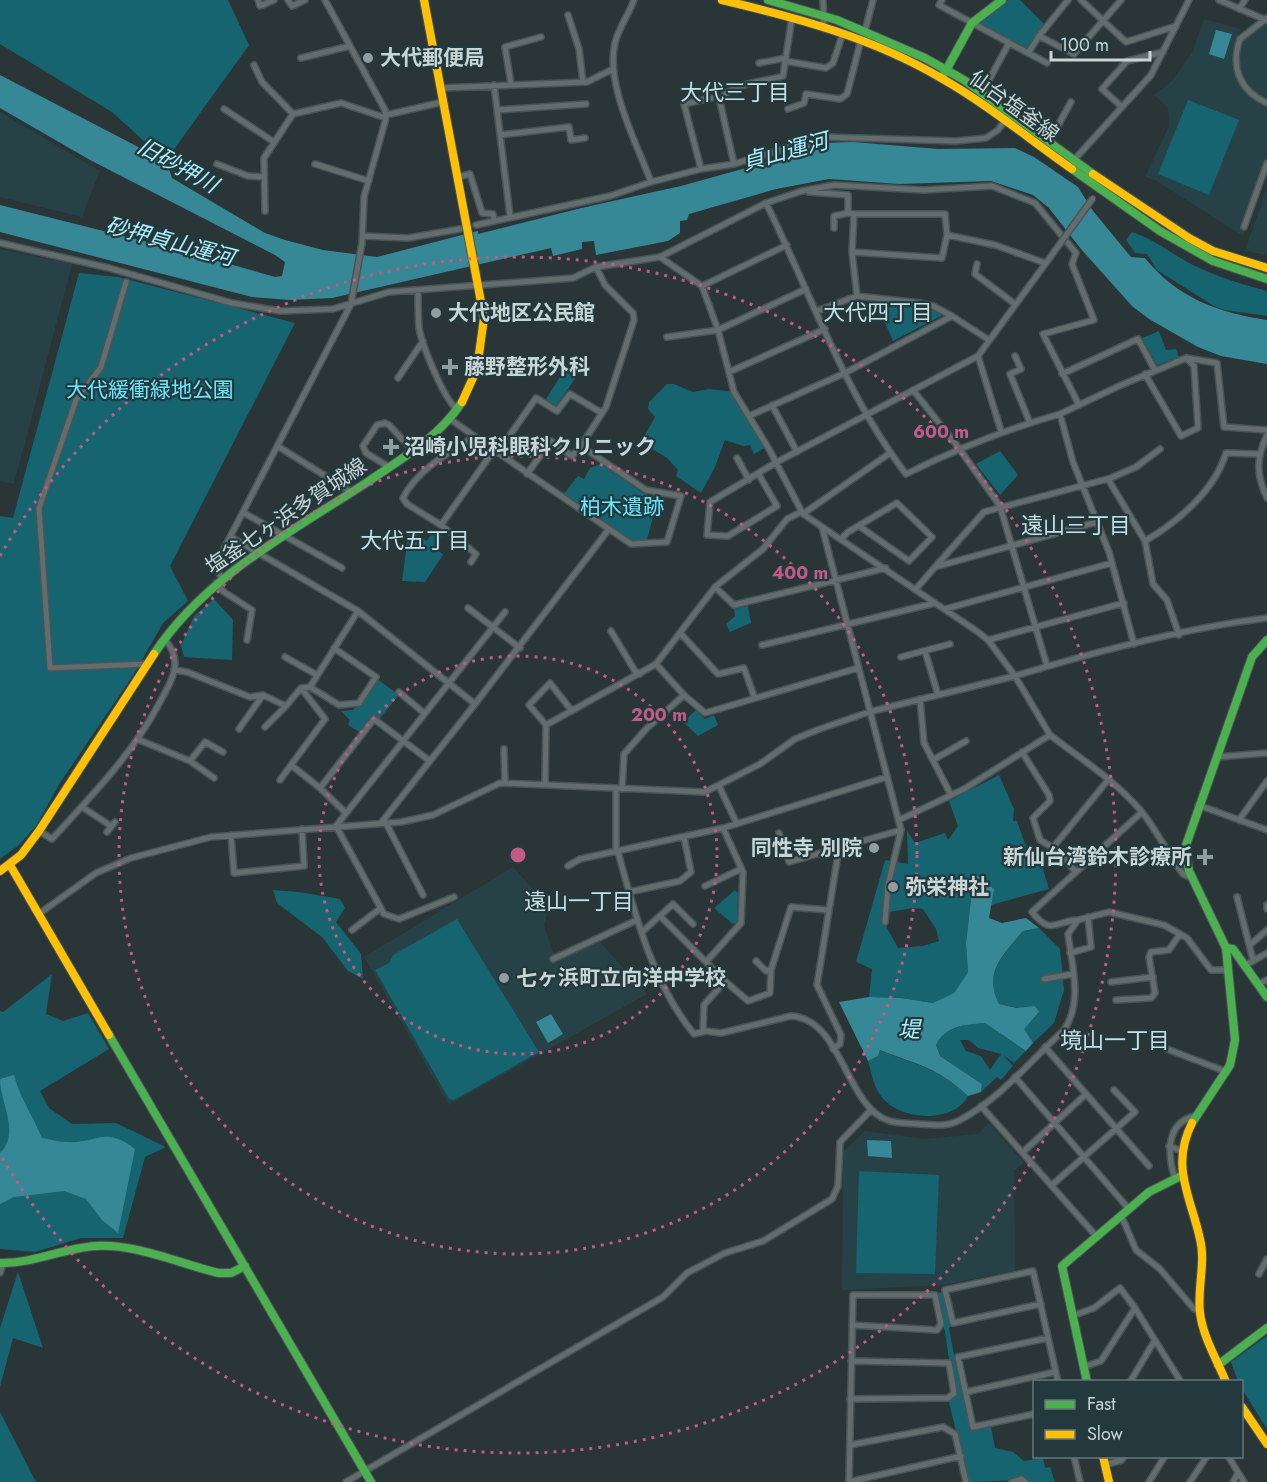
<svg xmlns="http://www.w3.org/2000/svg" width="1267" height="1482" viewBox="0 0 1267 1482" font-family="Jost,'Noto Sans JP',sans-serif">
  <rect width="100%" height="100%" fill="#2a3537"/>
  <path fill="#264247" d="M1204 19 1241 29 1232 52V67L1252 99 1267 106V169L1243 236 1155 180 1145 177 1169 126 1168 108 1154 95 1171 82 1192 53Z
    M1267 22V101L1255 95 1241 72 1238 54 1243 41Z
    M0 112 100 171 82 217 0 197Z
    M1267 187V255L1245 251Z
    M0 249 72 264 14 484 0 481Z
    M513 867 544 901 547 915 544 925 556 961 599 941 647 994 449 1105 364 957Z
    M989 1123 1024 1163 1014 1170 1015 1271 942 1285 842 1290 843 1152 865 1131 925 1139 978 1134Z"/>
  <path fill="#156470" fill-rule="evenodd" d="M0 0H228L249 45 170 155 160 144 146 143 112 112 0 44Z
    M1008 0H1020L1044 24 1030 46 1025 48 980 23 982 18Z
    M1188 100 1239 120 1209 195 1158 174Z
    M1132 232C1154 239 1170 253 1191 264 1215 276 1241 284 1267 291V316L1225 310 1214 306 1157 270 1147 254 1135 253 1126 240Z
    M79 273 118 277 295 323 170 566 188 601 163 623 134 674 60 783 36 826 19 845 0 859V516L13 518Z
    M876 302 931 307 943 315 893 341Z
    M1159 331 1166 350 1176 349 1179 357 1157 365 1142 338Z
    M565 369 577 376 556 406 546 399Z
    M667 384H674L693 392 709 389 734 392 768 446 754 454 750 445 743 446 725 440 715 467 701 493 676 476 678 470 667 458 641 442 655 417 648 409 649 402Z
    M1000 451 1018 475 1000 495 976 464Z
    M601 464 643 493 658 498 647 540 632 541 563 495 578 476 584 479 590 468Z
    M433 531 442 537 435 547 443 555 425 582 402 581 408 535 412 532 427 541Z
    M214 599 233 620 232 660 184 657 181 646 194 616Z
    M748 606 751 623 730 632 726 624 735 616 734 609Z
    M377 679 399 695 380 718H373L361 733 348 725 350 720 341 711 353 710Z
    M696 710 705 719 714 715 718 725 698 736 683 722Z
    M999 775 1014 809 1013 821H1017L1028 852 1039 856 1049 889 991 905 994 889 974 873 966 943 968 972 954 993 933 1003 901 998 869 997 872 969 856 962 885 860 908 864 907 831 915 843 945 833 948 840 958 826 949 801ZM913 908 923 909 936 929 939 941 923 946 898 948 886 926 889 912Z
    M273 890 299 892 340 899 345 908 336 922 361 954 363 979 348 971 322 937 277 903Z
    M735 890 738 893 737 922 733 924 714 908Z
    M457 919 539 1052 454 1100 449 1099 375 970 389 963 393 955Z
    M1039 928 1060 949 1064 990 1054 1023 1033 1043 1023 1029 1039 1012 999 1004C983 971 1003 957 1023 931Z
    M52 974 46 1014 63 1021 88 1013 109 1049 40 1091 49 1108 72 1124 116 1123 166 1147 145 1157 123 1238H81L35 1252 0 1249V1011L3 1012Z
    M985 1023 1026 1051 1014 1063 1003 1055 1013 1066 1001 1080 997 1077 981 1092 982 1084 940 1056 936 1045C946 1025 965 1025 985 1023ZM960 1040H969L978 1048 1001 1054 990 1070 981 1056 966 1051Z
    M880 1050C916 1065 939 1068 968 1096 953 1125 895 1121 879 1093 873 1084 871 1071 868 1061L878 1056Z
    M859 1171 939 1175 935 1274 856 1273Z
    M18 1272 43 1348 13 1338 0 1387V1328Z
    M945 1290 953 1323 949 1328 954 1355 958 1357 974 1430 991 1427 995 1448 1013 1452 1024 1461 1043 1458 1045 1468 1050 1467 1055 1482H1025L1022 1480 968 1482 948 1398 954 1393 945 1332 935 1295Z
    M1267 1336V1429L1242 1389V1382L1238 1381 1231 1362Z
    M0 1412 36 1482H0Z"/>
  <path fill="#378896" d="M1216 30 1232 34 1224 59 1209 54Z
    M0 75 167 162 172 178 265 233 285 240 323 250 377 257 485 229 681 186 800 153V148L822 143 853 142 938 149 1015 148 1034 157 1078 187 1093 211 1131 257 1145 258C1177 298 1219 313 1267 320V364L1221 356 1198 347 1149 319 1132 306 1081 249 1049 208 1033 195 991 181 899 184 829 179 776 189 689 214 687 220 680 221V233L668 241 596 255 594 241 582 242V249L553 256 551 248 332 298 290 300 252 297 0 232V205L195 254 275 277 282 276 285 262 275 255 90 160 0 108Z
    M974 873 994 889 989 918 1002 923 1026 918 1039 928 1023 931C1003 956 983 971 999 1004L1017 1008 1035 1006 1039 1012 1024 1029 1033 1043 1026 1051 985 1023C965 1025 946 1025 936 1045L940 1056 982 1084 981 1092 968 1096C937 1067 918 1065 880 1050L878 1056 868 1061 839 1002 869 997 901 998 933 1003 954 993 968 972 966 943Z
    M551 1014 563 1034 548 1043 536 1022Z
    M14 1075C20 1098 33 1116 42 1138 50 1139 58 1142 66 1142 98 1144 104 1125 135 1149L118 1233 102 1220 86 1199 64 1191 14 1197 0 1204V1153C21 1133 0 1103 0 1079Z
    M867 1140 891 1141 892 1158 868 1156Z"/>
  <path fill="#2a3537" d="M800 148V153L478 234V228L680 183Z"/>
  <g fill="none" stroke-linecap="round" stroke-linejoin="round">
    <defs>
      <path id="street" d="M258 0 260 6 274 0
        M288 0 292 6 305 0
        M634 0C629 14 618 29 615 43 605 84 637 144 651 182
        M823 0 824 27
        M942 0 939 5 1028 53 1039 36 1074 54 1121 0
        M1081 0 1126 42 1176 26
        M1219 0 1266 20
        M1239 9 1245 0
        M568 15 579 49 583 82
        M1267 18 1240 39C1230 67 1240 91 1267 103
        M865 31 873 0
        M1039 36 1068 0
        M1028 53 1047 63
        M301 58 350 46
        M785 61 826 68 833 63 843 33
        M759 63 786 58
        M254 65 262 82 293 114
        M511 84 505 47 541 37
        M494 85 510 216
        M441 88 587 82 613 69
        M982 93 1009 43
        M1122 107 1102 89 1127 61 1163 52
        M224 109 274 142
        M788 109 804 103 806 94 840 99 847 94 861 40
        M497 110 586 104
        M386 115 443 102
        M500 135 569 127 571 140 585 138
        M1049 142 1071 102
        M1074 160 1151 75 1189 0
        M217 164 248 176 264 177
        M315 164 369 181
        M734 164 720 102C726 83 765 82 783 76L792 17
        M701 169 684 104 711 98
        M458 177 470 174 482 213 493 214 494 220
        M809 192 848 195V213L854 214
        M766 203C811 294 844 393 906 474 958 448 1004 430 1060 414L1073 462 1109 552 1134 644
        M265 211 264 158 293 114 341 103 386 118
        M476 225 610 196 651 182 701 169 734 164 824 137 956 141 986 138 998 130 1006 119
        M1244 227 1267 163
        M834 228V216L848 213
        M363 236 408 238 460 229
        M0 243 109 268 232 303 280 311 333 309 389 292 573 278 596 267 660 257 766 203 802 191 834 185 924 190 992 186 1035 203 1076 253 1072 264 1094 320 1043 334 1079 405
        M852 252 942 258 947 235
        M660 257 702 286 718 330 734 392 769 449 803 514 978 632 988 640 1015 676C1094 652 1185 628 1267 618
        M977 264 975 274 1015 304
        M126 282 101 367 76 400 39 508 50 668 147 664
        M702 286 787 245
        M418 290C418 302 418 315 419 328 422 345 444 400 457 409
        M857 296 852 252 854 214H945L947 235 995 245 1045 263
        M817 311 857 296 920 303 933 306 952 316 989 340
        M667 337 718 330 806 289
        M978 356 1001 431
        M1015 356 1021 369 1010 374 1030 423
        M729 372 825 329
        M1062 374 1138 339 1155 370
        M1145 374 1181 436 1198 428 1194 366 1186 358 1217 363 1224 427 1267 430
        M398 378 423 341
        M913 390 958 447 1000 506 1047 666
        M772 405 797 452
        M1060 414 1119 386 1186 358
        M749 416 845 373 952 316
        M450 419 494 450 441 525 407 504 403 498C416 471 449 452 474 437
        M1267 435C1256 459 1256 474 1267 498
        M279 447 351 492
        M494 450 631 544 667 542 681 496 646 490 581 446 606 407 634 320 633 313 605 285 596 267
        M498 452 536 398 557 411 570 394 602 413
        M737 458 749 480
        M389 467 366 453 363 446 377 425 385 423 389 425 413 451
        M527 474 551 441 572 456 581 446
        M759 475 777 506 728 536 707 535 710 502 777 462 978 356 1054 252
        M1108 479 1145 541 1153 584 1167 600 1179 635
        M244 513 342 568
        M803 514 890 453
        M441 525 476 554 471 562
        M231 537 358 611 475 704 609 529
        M842 538 848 532 897 503 932 537 909 561 859 526
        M1145 541C1178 522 1215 490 1226 453L1258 454
        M935 567 984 512 1111 478 1136 467 1160 449
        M222 579 216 567 217 562 351 304 362 243 364 197 386 118 385 110 325 0
        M216 583 224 592 252 610 247 640
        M715 587 734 605 886 568
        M916 589 935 567 1097 522
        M468 608 520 648
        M945 609 1112 563
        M611 631 635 671 640 674
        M681 634 718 674 744 668 754 696
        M988 640 1124 603
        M762 645 935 603
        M925 651 938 695
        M285 657 317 675
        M901 657 950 644
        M174 670 187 672 250 697 263 695 286 706 301 688 310 687 358 611
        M310 687 339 705 359 703 376 677 334 648
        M399 692 424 713
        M684 695 705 713 858 668
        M920 699 924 743 951 795
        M546 725 529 705 550 683 572 711
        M265 727 286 706
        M239 729 263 695
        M1050 735C1081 759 1116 781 1142 812 1157 831 1168 854 1183 874L1192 878
        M137 739 190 761 214 778
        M504 749 505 783
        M1022 752 1049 795 1050 801 1033 818 1040 840 1055 849 1075 871
        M1216 757 1267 753
        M933 760 966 741
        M190 761 205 742 223 752
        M291 765 320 788 374 719 430 761
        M280 780 325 719 301 688
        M545 785 546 725 656 664 715 587 763 549 787 519 801 512
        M719 786 737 824
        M320 788 346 813
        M616 789V852
        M622 789 624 754 646 729 684 695 656 664
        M1198 805 1267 830
        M82 807 111 826
        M1239 820 1267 781
        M381 823 475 704
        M386 823 423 895
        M39 831 52 839C92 795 132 755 160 702 166 690 175 677 175 663 175 653 171 646 164 639
        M107 832 115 822
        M779 833 789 862 901 830 822 527
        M231 835 234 873 304 866 302 829
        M1055 849V845L1108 780
        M618 852C635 914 652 983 694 1034L706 1031 721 1033 791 1016C842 1019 845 1104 887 1120 897 1124 909 1123 919 1124 933 1125 947 1127 960 1120 1000 1099 1031 1060 1064 1030 1083 1002 1072 966 1068 934L1078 920 1109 912 1164 925 1187 938 1211 970H1229
        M568 866 580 859 723 828 887 777
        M705 886 741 869
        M629 892 680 881 691 872 684 837
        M454 897 399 919 384 914 336 826 505 612
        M1237 897 1253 960
        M1267 905V909
        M40 913 96 873 131 858 211 837 401 822 433 815 500 783 705 792 760 764 795 739 817 730 869 712 1015 676 1050 735 964 789 899 820
        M660 916 706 962
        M1078 920C1055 921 1051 936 1032 912L1142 812
        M885 922 888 885 901 830
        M352 930 381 908
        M642 932 673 904 693 924
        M1250 945 1267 930
        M1070 953 1091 947 1088 917
        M553 959 637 920
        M756 961 766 971 771 970
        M1246 965 1267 953
        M1044 979 1073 974
        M725 981 748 1001 770 993 771 970 791 907 828 910
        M1111 982 1153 977
        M1258 984 1267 980
        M1116 1000 1151 998 1155 993 1149 957 1151 952 1169 950 1180 934
        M703 1032 704 1005 725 981 706 962 741 923 743 872 723 828
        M1045 1047 1149 1166
        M833 1049 840 1044 841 1035 817 985 839 848
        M1167 1049 1227 1072
        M1015 1077 1128 1208
        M981 1106 1096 1236
        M1169 1146 1182 1151
        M1023 1152 1086 1094
        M1175 1179C1168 1157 1164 1123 1195 1116
        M1052 1185 1135 1112 1114 1090
        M1121 1215 1136 1250 1160 1269 1194 1309 1200 1311
        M0 1273 3 1264
        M1259 1274 1267 1259
        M1041 1304 953 1323 945 1290 1033 1271 1058 1382
        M1072 1316 1094 1308 1120 1288 1135 1308
        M1083 1367 1101 1361 1135 1308 1181 1382
        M1130 1382 1155 1340
        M966 1392 1055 1372
        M850 1399 948 1398 954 1393 949 1363 851 1361
        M1034 1414 973 1427 958 1357 1048 1338
        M850 1445 943 1427 955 1434 966 1482
        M1074 1456 1080 1482
        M1228 1456 1244 1482
        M1105 1465 1122 1460 1124 1456
        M346 1482 663 1297 687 1273 725 1253 763 1241 832 1199 838 1186 840 1142 871 1110
        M849 1482 853 1295H935L941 1324 937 1330 852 1325
        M849 1482 961 1456
        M1012 1482 1022 1479 1025 1482
        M1149 1482 1165 1456
        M1190 1482 1207 1456
        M1233 1482 1238 1473"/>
      <path id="fast" d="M768 0 837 20 925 58 964 80 1093 174
        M944 74 972 23 1002 0
        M1072 169 1160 231 1213 261 1267 279
        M154 654C205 576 293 531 369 481 404 457 438 438 462 402
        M1226 948 1233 949 1267 997
        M109 1035 371 1482
        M1192 1123 1230 1065 1235 1040 1226 948 1189 871 1185 848 1252 657 1267 640
        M0 1263C33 1264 63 1248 96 1246 137 1244 178 1263 218 1273H231L245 1266
        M1218 1365 1267 1328
        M1087 1382 1062 1266 1149 1192 1181 1176"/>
      <path id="slow" d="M424 0 484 318 477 369 462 402
        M722 0C798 18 873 38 941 78 987 104 1029 139 1072 169
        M1093 174 1189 238 1213 251 1267 268
        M10 865 109 1035
        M0 871 21 855 39 831 154 654
        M1192 1123C1170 1167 1191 1197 1200 1239 1206 1262 1197 1289 1200 1313 1203 1337 1217 1360 1226 1382
        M1242 1407 1267 1444
        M1103 1456 1109 1482"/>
    </defs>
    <use href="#street" stroke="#495456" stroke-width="8"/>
    <use href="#fast" stroke="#495456" stroke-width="10"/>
    <use href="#slow" stroke="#495456" stroke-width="10"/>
    <use href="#street" stroke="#646d6e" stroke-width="5"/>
    <use href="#fast" stroke="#4caf50" stroke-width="8"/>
    <use href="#slow" stroke="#ffc107" stroke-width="8"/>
    <defs>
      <path id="street-bridge" d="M1054 252 1093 198"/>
    </defs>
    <use href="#street-bridge" stroke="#495456" stroke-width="8" stroke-linecap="butt"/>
    <use href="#street-bridge" stroke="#646d6e" stroke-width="5"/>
  </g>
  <g fill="none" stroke="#c45a86" stroke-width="3" stroke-dasharray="3 6">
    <circle cx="518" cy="855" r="199"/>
    <circle cx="518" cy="855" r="399"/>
    <path d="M0 556A598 598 0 1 1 0 1154"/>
  </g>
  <g fill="#919d9f" stroke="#24393d" stroke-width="2">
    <circle cx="368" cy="58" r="6"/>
    <circle cx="436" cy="313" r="6"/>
    <path d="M447 358h6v6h6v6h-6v6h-6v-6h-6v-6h6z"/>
    <path d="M388 438h6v6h6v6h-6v6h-6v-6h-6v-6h6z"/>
    <circle cx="874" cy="848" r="6"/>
    <path d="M1202 848h6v6h6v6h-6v6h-6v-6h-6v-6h6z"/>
    <circle cx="893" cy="887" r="6"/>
    <circle cx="504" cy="978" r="6"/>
  </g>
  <g text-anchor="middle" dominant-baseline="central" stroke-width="4.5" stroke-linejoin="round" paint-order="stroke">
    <g font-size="21" font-weight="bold" fill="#c8d5d7" stroke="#24393d" text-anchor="start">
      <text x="380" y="58">大代郵便局</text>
      <text x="448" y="313">大代地区公民館</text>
      <text x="464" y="367">藤野整形外科</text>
      <text x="404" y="447">沼崎小児科眼科クリニック</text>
      <text x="862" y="848" text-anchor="end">同性寺 別院</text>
      <text x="1192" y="857" text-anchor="end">新仙台湾鈴木診療所</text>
      <text x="905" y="887">弥栄神社</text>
      <text x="516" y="978">七ヶ浜町立向洋中学校</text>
    </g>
    <g font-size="21" fill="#c8d5d7" stroke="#24393d">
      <text transform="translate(1014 106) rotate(36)">仙台塩釜線</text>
      <text transform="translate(286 516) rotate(-34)">塩釜七ヶ浜多賀城線</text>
    </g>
    <g font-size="21" fill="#6ae8ff" stroke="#24393d">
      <text x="150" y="390">大代緩衝緑地公園</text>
      <text x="622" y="507">柏木遺跡</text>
    </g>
    <g font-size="22" fill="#c7e0e5" stroke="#24393d">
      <text x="735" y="92">大代三丁目</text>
      <text x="878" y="312">大代四丁目</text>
      <text x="1076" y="525">遠山三丁目</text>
      <text x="415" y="540">大代五丁目</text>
      <text x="579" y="901">遠山一丁目</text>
      <text x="1115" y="1040">境山一丁目</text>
    </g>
    <g font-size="22" font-style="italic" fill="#aceffd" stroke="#24393d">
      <text transform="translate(785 151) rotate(-15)">貞山運河</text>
      <text transform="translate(178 165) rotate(29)">旧砂押川</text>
      <text transform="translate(170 241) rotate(15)">砂押貞山運河</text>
      <text x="909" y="1029">堤</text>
    </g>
  </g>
  <circle cx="518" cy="855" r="9" fill="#c45a86" stroke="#24393d" stroke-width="3"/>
  <g font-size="18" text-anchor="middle" font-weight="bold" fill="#c45a86" stroke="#24393d" stroke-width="4.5" stroke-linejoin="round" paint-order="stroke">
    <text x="941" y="438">600 m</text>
    <text x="800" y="579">400 m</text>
    <text x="659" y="721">200 m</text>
  </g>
  <rect x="1033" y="1380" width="210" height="78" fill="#24393d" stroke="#66777b" stroke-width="1.5"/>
  <rect x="1045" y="1400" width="30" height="9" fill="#4caf50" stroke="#66777b" stroke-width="1.5"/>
  <text x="1087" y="1410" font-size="18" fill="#c8d5d7">Fast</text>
  <rect x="1045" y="1430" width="30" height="9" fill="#ffc107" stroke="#66777b" stroke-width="1.5"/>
  <text x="1087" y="1440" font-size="18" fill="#c8d5d7">Slow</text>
  <path d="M1051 51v9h99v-9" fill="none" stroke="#c8d5d7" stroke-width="3"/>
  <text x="1060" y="51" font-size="18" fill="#c8d5d7" stroke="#24393d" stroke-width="4.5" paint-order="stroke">100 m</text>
</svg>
